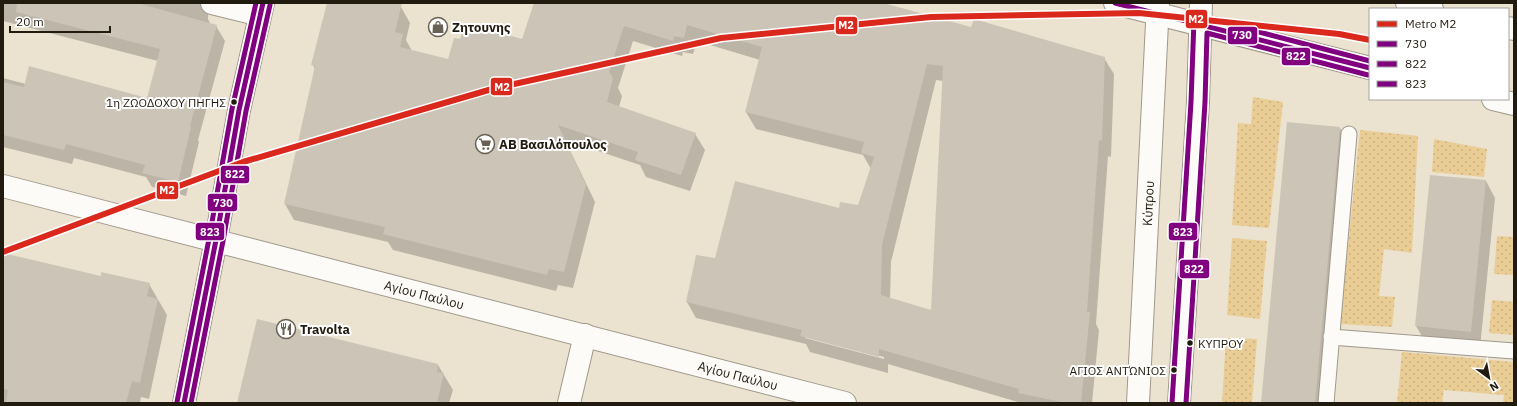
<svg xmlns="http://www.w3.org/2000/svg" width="1517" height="406" viewBox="0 0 1517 406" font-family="'IBM Plex Sans',sans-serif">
  <defs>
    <pattern id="grass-dots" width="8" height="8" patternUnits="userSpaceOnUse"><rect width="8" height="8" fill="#e9cd95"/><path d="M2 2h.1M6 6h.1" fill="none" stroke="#c8af7f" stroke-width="1.8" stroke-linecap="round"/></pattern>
  </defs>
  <rect width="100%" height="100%" fill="#ebe2d0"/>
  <path fill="url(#grass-dots)" d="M1253 97 1283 102 1269 228 1232 225 1238 123 1251 124Z
    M1360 130 1418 136 1412 253 1384 249 1379 296 1395 297 1392 327 1340 324Z
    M1434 139 1487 149 1484 177 1432 172Z
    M1497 236 1514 237V275L1494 274Z
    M1232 238 1267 241 1260 319 1227 315Z
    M1492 300 1514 302V335L1489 333Z
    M1226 338 1257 339 1252 403H1222Z
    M1402 352 1514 362V403H1503L1504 395 1444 390 1442 403H1397Z"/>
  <path fill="#0003" fill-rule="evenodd" d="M3 3H220L211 9 208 15V19L211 25 216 26 225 41 198 140 199 142 186 196 152 187 146 177 74 158 72 164 3 147V78L26 84 148 99 158 61 3 21Z
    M328 3H387L401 7 410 23 406 40 412 51 449 60 461 40H523L535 3H882L972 28 1104 58 1114 74 1111 157 1108 156 1096 324 1099 330 1092 403H1021L888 364V373L810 352 806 344 696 318 687 302 715 260 839 209 858 207 871 169 863 155 756 129 746 112 760 60 697 41 693 54 683 52 682 56 633 41 618 88 622 96 619 107 695 134 705 150 690 191 646 177 640 165 565 140 595 202 573 288 558 285 556 291 393 250 388 242 294 220 285 204 315 69 313 65ZM936 80 943 81 932 311 890 299 891 262ZM805 336 884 357V359L805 338Z
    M1340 128 1351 146 1327 403H1262Z
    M1431 176 1486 181 1495 198 1480 348 1426 343 1416 326Z
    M3 254 101 277 149 284 167 315 149 399 141 397 140 403H7L3 402Z
    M438 365 453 390 449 403H238Z"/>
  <path fill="#ccc5b7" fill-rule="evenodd" d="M17 3H137L217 25 190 126 191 127 178 182 142 173 145 165 66 144 64 150 3 135V82L24 87 29 66 147 98 160 49 16 12Z
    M327 3H402L395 32 403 34 400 47 448 59 454 38 460 39 465 23 522 39 534 3H883L971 27 974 19 1105 57 1102 141 1099 140 1087 312H1090L1081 403H1066L1018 393 1019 389 879 349V357L800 336 802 330 686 302 696 255 715 258 735 181 839 208 840 202 858 205 874 157 861 153 864 142 745 112 762 47 687 25 684 38 674 36 673 41 624 26 609 72 613 78 607 102 696 133 681 175 635 160 638 152 558 125 586 185 564 272 549 269 547 275 383 234 385 227 284 204 315 66 311 65ZM927 64 943 66 931 310 881 295 882 245Z
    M1287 122 1340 127 1315 403H1261Z
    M1430 175 1486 180 1471 332 1415 326Z
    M3 253 101 276V272L150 283 147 296 158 299 140 383 132 381 126 403H6L8 390 3 388Z
    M257 319 438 364 437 372 444 373 437 403H237Z"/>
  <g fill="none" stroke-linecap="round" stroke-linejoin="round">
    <defs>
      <path id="lane" d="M1331 337 1514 351
        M1326 403 1349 134"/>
      <g id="street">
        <path d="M212 3 260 15"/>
        <path id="s1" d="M3 186 845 403"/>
        <path d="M184 403 216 240 239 110 263 3"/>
        <path d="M569 403 585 335"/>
      </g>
      <g id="secondary">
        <path d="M1115 3 1370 68"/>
        <path d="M1407 3 1432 9"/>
        <path d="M1508 28 1514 29"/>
        <path d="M1493 99 1514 104"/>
        <path id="s2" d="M1138 403 1158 3"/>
        <path d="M1179 403 1198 102 1201 3"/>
      </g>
    </defs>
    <use href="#lane" stroke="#a0988b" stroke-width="17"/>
    <use href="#street" stroke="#a0988b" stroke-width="24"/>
    <use href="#secondary" stroke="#a0988b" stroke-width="24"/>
    <use href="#lane" stroke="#fcfbf8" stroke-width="15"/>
    <use href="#street" stroke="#fcfbf8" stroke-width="22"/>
    <use href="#secondary" stroke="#fcfbf8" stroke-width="22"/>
    <defs>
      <path id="bus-1" d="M1115 3 1370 68
        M184 403 216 240 239 110 263 3"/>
      <path id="bus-2" d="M191 403 223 241 246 111 270 5
        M1186 403 1205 102 1207 33 1368 75"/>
      <path id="bus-3" d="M177 402 209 239 232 109 256 3
        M1172 403 1191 102 1194 20 1197 18 1202 17 1370 61"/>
    </defs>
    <use href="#bus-1" stroke="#fff" stroke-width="8"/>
    <use href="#bus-2" stroke="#fff" stroke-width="8"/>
    <use href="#bus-3" stroke="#fff" stroke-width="8"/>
    <use href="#bus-1" stroke="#800080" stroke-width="5"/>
    <use href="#bus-2" stroke="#800080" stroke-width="5"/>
    <use href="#bus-3" stroke="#800080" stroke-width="5"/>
    <defs>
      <path id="metro-1" d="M3 252 243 162 492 89 721 38 931 17 1139 13 1339 34 1370 40"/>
    </defs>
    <use href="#metro-1" stroke="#fff" stroke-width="9"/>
    <use href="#metro-1" stroke="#da291c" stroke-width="6"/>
  </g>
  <defs>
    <symbol id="shop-ring" viewBox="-11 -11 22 22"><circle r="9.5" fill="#fff" stroke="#686153" stroke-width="1.5"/><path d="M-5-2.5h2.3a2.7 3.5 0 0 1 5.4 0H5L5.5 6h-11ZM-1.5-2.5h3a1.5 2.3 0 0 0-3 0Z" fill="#686153"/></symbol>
    <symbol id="supermarket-ring" viewBox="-11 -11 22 22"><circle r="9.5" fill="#fff" stroke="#686153" stroke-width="1.5"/><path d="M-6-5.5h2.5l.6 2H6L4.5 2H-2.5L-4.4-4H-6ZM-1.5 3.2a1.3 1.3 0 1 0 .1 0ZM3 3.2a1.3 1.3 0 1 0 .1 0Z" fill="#686153"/></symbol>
    <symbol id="restaurant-ring" viewBox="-11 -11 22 22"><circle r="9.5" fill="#fff" stroke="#686153" stroke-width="1.5"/><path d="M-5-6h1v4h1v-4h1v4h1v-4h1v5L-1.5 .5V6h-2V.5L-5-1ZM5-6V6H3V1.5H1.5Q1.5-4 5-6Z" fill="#686153"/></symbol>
  </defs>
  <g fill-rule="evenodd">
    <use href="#shop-ring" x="427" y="16" width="22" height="22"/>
    <use href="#supermarket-ring" x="474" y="133" width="22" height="22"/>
    <use href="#restaurant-ring" x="275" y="318" width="22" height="22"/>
  </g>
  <g fill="#211b0f" stroke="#fff" stroke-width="1.5">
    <circle cx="234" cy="102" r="3.5"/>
    <circle cx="1190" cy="343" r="3.5"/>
    <circle cx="1174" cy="370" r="3.5"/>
  </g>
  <g text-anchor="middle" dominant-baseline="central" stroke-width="4" stroke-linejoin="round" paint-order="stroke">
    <g font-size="12" fill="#211b0f" stroke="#fff" text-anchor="end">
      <text x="226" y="102">1η ΖΩΟΔΟΧΟΥ ΠΗΓΗΣ</text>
      <text x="1198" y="343" text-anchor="start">ΚΥΠΡΟΥ</text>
      <text x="1166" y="370">ΑΓΙΟΣ ΑΝΤΏΝΙΟΣ</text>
    </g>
    <g font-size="13" font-weight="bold" fill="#211b0f" stroke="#fff" text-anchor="start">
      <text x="452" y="27">Ζητουνης</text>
      <text x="499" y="144">ΑΒ Βασιλόπουλος</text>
      <text x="300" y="329">Travolta</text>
    </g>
    <g font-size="13" fill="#211b0f" stroke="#fff">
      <text stroke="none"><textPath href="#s2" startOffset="200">Κύπρου</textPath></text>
      <text stroke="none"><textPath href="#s1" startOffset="435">Αγίου Παύλου</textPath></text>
      <text stroke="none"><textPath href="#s1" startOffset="759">Αγίου Παύλου</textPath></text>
    </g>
  </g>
  <g stroke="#fff" stroke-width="1.5">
    <rect x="1185" y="9" width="23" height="20" rx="4" fill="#da291c"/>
    <rect x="835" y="16" width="23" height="19" rx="4" fill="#da291c"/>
    <rect x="1227" y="26" width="31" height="19" rx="4" fill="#800080"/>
    <rect x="1281" y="47" width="30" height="19" rx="4" fill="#800080"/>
    <rect x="490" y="77" width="23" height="19" rx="4" fill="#da291c"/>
    <rect x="220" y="165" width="30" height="19" rx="4" fill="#800080"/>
    <rect x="156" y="181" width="23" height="19" rx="4" fill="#da291c"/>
    <rect x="207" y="193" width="31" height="19" rx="4" fill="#800080"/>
    <rect x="195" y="222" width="30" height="19" rx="4" fill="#800080"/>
    <rect x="1168" y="222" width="30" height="19" rx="4" fill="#800080"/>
    <rect x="1179" y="259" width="31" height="20" rx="4" fill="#800080"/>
  </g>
  <g font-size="11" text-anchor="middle" font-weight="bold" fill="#fff">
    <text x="1196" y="23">Μ2</text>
    <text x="846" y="29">Μ2</text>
    <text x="1242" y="39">730</text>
    <text x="1296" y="60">822</text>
    <text x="502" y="91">Μ2</text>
    <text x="235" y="178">822</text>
    <text x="167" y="194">Μ2</text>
    <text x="223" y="207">730</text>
    <text x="210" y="236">823</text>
    <text x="1183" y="236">823</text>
    <text x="1194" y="273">822</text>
  </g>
  <rect width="1517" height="406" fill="none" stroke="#211b0f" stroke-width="8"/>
  <rect x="1369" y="8" width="140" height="92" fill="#ffffff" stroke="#a6a49f"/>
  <rect x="1377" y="21" width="20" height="6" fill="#da291c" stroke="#a6a49f"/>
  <text x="1405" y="28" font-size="12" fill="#211b0f">Metro Μ2</text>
  <rect x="1377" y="41" width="20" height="6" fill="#800080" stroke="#a6a49f"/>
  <text x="1405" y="48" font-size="12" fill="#211b0f">730</text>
  <rect x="1377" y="61" width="20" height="6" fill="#800080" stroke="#a6a49f"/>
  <text x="1405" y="68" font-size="12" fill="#211b0f">822</text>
  <rect x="1377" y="81" width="20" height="6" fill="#800080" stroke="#a6a49f"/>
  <text x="1405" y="88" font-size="12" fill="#211b0f">823</text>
  <g transform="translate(1489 378) rotate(148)" stroke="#ffffff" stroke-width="3" paint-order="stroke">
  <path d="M0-3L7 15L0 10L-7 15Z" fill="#211b0f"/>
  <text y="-6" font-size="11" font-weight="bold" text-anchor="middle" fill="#211b0f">N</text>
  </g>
  <path d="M10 26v6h100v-6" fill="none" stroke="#211b0f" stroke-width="2"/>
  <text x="16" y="26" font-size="12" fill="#211b0f" stroke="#ffffff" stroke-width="3" paint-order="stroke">20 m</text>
</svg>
